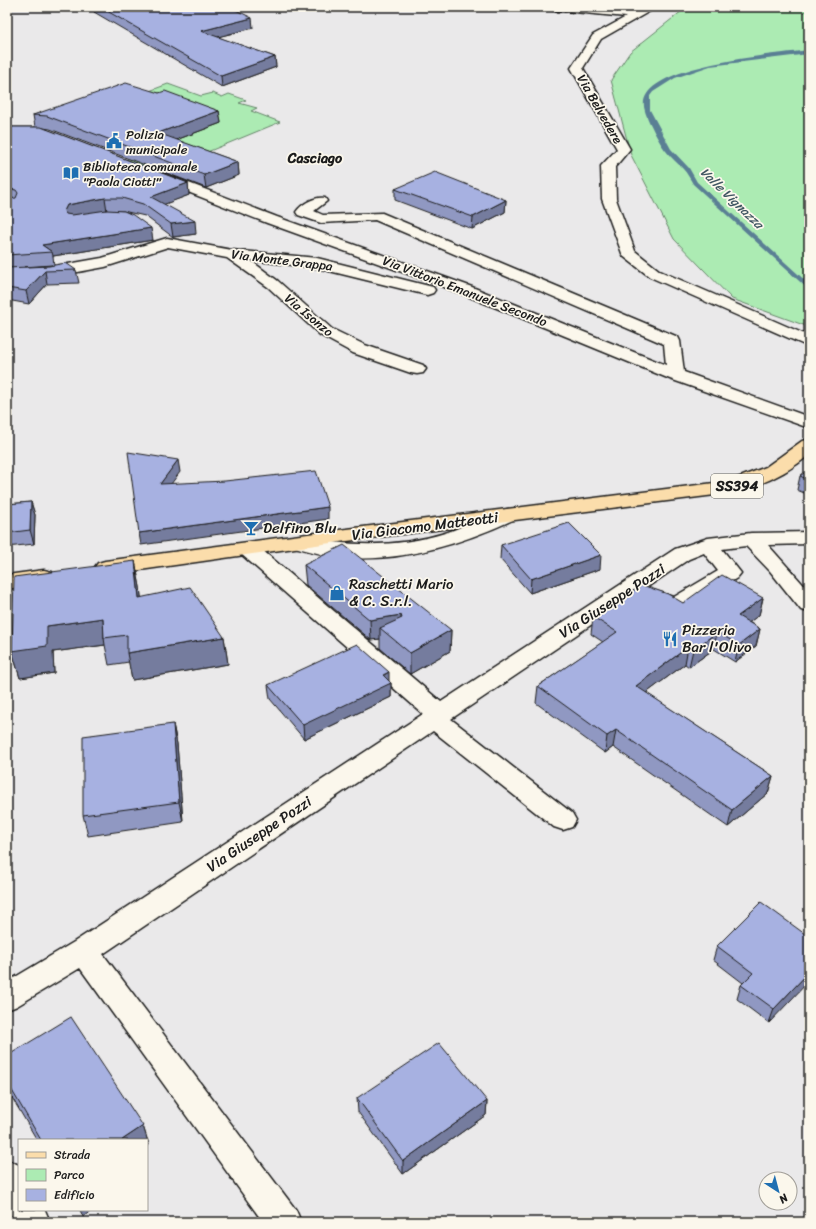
<svg xmlns="http://www.w3.org/2000/svg" width="816" height="1229" viewBox="0 0 816 1229" font-family="Sriracha,sans-serif">
  <rect width="100%" height="100%" fill="#eae9ea"/>
  <filter id="ink" filterUnits="userSpaceOnUse"><feTurbulence type="fractalNoise" baseFrequency=".025" numOctaves="2"/><feDisplacementMap in="SourceGraphic" scale="8" xChannelSelector="R" yChannelSelector="G"/><feConvolveMatrix kernelMatrix="1 2 1 2 8 2 1 2 1" color-interpolation-filters="sRGB"/></filter>
  <g filter="url(#ink)">
    <path fill="#acebb3" stroke="#648468" d="M687 7H809V327L732 299 674 239 631 155 611 80 630 52Z
      M168 84 201 96 213 93 222 97 229 94 246 100 239 103 257 108 251 111 280 122 154 174 123 162 137 154 77 118Z"/>
    <g fill="none" stroke-linecap="round" stroke-linejoin="round">
      <path fill="#5a7f94" fill-rule="evenodd" d="M809 50V54L710 66 675 78 653 92 650 96V110L671 149 689 168 697 182 809 284V290L693 184C690 179 687 173 683 169 678 163 671 158 666 151 660 144 647 119 645 111 629 64 781 54 809 50Z"/>
      <defs>
        <path id="minor" d="M548 7H585L636 12 644 7H657L601 39 583 68 630 149 615 167 616 199 635 251 660 271 809 336V347L650 277 623 256 602 199 601 166 617 149 571 68 593 35 626 17 553 10Z
          M160 172 277 217 472 287 666 365 664 344 375 220 321 223 298 215 296 212C301 204 315 196 325 198L327 201 314 211 323 215 382 213 678 337 680 341 684 372 809 417V428L670 379 460 293 267 223 155 179 153 176 155 173Z
          M167 238 232 250 317 258 433 287 435 290 433 293 427 295 317 268 250 260 278 281 332 329 365 345 423 365 426 369 423 373 417 374 411 373 353 353 320 335 268 287 227 258 168 247 105 267 51 277 7 279V269L51 267 102 258Z
          M508 509 515 511 518 515 515 519C461 544 399 564 338 557 322 555 306 550 291 546L288 542 291 538 298 536C347 547 397 548 445 533 467 526 487 514 508 509Z
          M809 532V544L768 545 809 591V612L801 610 770 571 746 546 722 549 741 573 737 578 684 611C672 614 651 608 644 598L647 593 655 591 674 597 718 571 704 553 689 559 451 719 572 813 576 820 572 827 563 830 554 827 433 731 103 954 296 1210 301 1222H263L80 968 17 1006 7 1010V982L74 942 423 714 241 554 238 549 241 544 248 543 255 544 441 702 675 549 708 538 751 533Z
          M7 1160 19 1165V1210H45L50 1222H14L9 1211 7 1209Z"/>
        <path id="major" d="M809 439V455C786 474 760 486 731 493L323 544 105 575 98 573 94 568 98 563 105 561 323 532 730 481 766 467 802 441Z
          M44 570 52 572 55 577 52 582 7 589V575Z"/>
      </defs>
      <use href="#minor" stroke="#1c1c1c" stroke-width="3"/>
      <use href="#major" stroke="#1c1c1c" stroke-width="3"/>
      <use href="#minor" fill="#fbf7ec" fill-rule="evenodd"/>
      <use href="#major" fill="#fbddab" fill-rule="evenodd"/>
    </g>
    <path fill="#9098c2" stroke="#1c1c1c" fill-rule="evenodd" d="M94 7H230L253 28 217 37 275 57 276 67 222 87 94 12Z
      M159 93 219 111 221 123 176 140 238 162 239 175 206 188 50 129 43 128 188 183 189 195 164 204 196 234 173 237 145 216 123 211H117L153 240 53 256 54 265 76 270 79 283 47 284 29 304 7 300V127H35L33 115ZM52 265 49 266 24 267Z
      M395 189 506 200 505 212 472 229 395 200Z
      M809 469V495L797 490 800 476Z
      M31 502 35 515 34 544 7 547V504Z
      M501 545 600 569 530 593 500 559Z
      M135 561 140 587 141 597 224 637 228 664 132 680 129 662 109 665 105 645 53 652 54 673 20 678 12 651Z
      M304 565 451 630 450 651 410 674 380 648V639L371 640 306 585Z
      M763 598 759 615 749 622 760 629 756 646 735 662 714 649 689 667 685 664 646 693 773 776 768 793 728 827 613 747 605 753 536 703 538 686 603 642 591 634 593 617 683 603Z
      M389 681 391 683V697L304 739 270 699 268 685Z
      M173 724 177 744 183 822 88 836 83 815Z
      M809 937 769 1023 737 999 741 985 743 983 713 960 717 946Z
      M7 1056 143 1126 149 1145 147 1146V1140H37L7 1089Z
      M357 1098 487 1101 486 1115 403 1174 358 1112Z"/>
    <path fill="#757c9e" stroke="#1c1c1c" d="M252 18 253 28 202 41 201 31Z
      M275 57 276 67 222 87 221 76Z
      M219 111 221 123 160 146 158 133Z
      M238 162 239 175 206 188 204 175Z
      M188 183 189 195 152 209 151 197Z
      M7 189H10L12 201 7 202Z
      M105 198 107 211 66 223 64 211 67 205Z
      M506 200 505 212 472 229 473 217Z
      M195 221 196 234 173 237 171 224Z
      M151 228 153 240 53 256 52 252 42 245Z
      M45 271 47 284 29 304 26 291Z
      M178 460 180 472 162 496 160 484Z
      M31 502 35 515 34 544 30 530Z
      M328 507V519L141 545 139 533Z
      M601 555 600 569 530 593 531 579Z
      M135 561 140 587 144 624 139 598Z
      M763 598 759 615 735 633 738 616Z
      M401 615V635L380 628V639L371 640 370 620Z
      M103 618 104 638 105 645 53 652 54 673 20 678 12 651 47 626Z
      M760 629 756 646 735 662 739 645Z
      M451 630 450 651 410 674V653Z
      M717 632 714 649 689 667 693 650Z
      M224 637 228 664 132 680 127 653Z
      M688 647 685 664 633 703 636 686Z
      M389 672V684L391 683V697L304 739 303 725Z
      M173 724 177 744 183 822 179 802Z
      M616 730 613 747 605 753 607 736Z
      M773 776 768 793 728 827 732 810Z
      M809 972V981L769 1023 774 1009Z
      M487 1101 486 1115 403 1174V1161Z
      M143 1126 149 1145 147 1146V1140H122Z
      M80 1210H92L83 1217Z"/>
    <path fill="#a7b1e1" stroke="#1c1c1c" d="M100 7H230L252 18 201 31 275 57 221 76Z
      M126 83 159 93 165 91 219 111 158 133 238 162 204 175 47 116 33 115Z
      M7 127H41L188 183 151 197 195 221 171 224 143 204 122 198H105L67 205 64 211 66 214 72 215 107 210 124 211 133 215 151 228 42 245 52 252 7 255V199L16 198 18 193 16 190 10 189H7Z
      M435 172 506 200 473 217 395 189Z
      M66 263 76 270 45 271 26 291 7 288V268L49 266Z
      M128 452 178 460 160 484 225 481 316 471 328 507 139 533Z
      M809 469V480L800 476Z
      M31 502 30 530 7 533V504Z
      M569 523 601 555 531 579 501 545Z
      M344 545 451 630 410 653 380 628 402 618 401 615 370 620 304 565Z
      M135 561 139 598 190 587 224 637 127 653V635L104 638 103 618 47 626V646L12 651 14 577Z
      M722 575 763 598 738 616 760 629 739 645 717 632 693 650 688 647 636 686 773 776 732 810 616 730 607 736 538 686 617 632 593 617 642 585 668 594 683 603Z
      M357 644 389 672 383 675 391 683 303 725 268 685Z
      M173 724 179 802 83 815V736Z
      M761 902 809 937V972L774 1009 741 985 753 973 717 946Z
      M71 1017 143 1126 122 1140H41L7 1082V1056Z
      M439 1043 487 1101 403 1161 357 1098Z
      M774 1219 777 1222H771Z"/>
  </g>
  <defs>
    <symbol id="civic-bare" viewBox="-9 -9 18 18"><path d="M-.6-6.5H3V-4.5H.6V-3L4-1V1h2V6H-6V1h2V-1L-.6-3ZM-1.2 2.5V6h2.4V2.5Z" fill="#1f6fb2" stroke="#fbf7ec" stroke-width="2.5" paint-order="stroke"/></symbol>
    <symbol id="library-bare" viewBox="-9 -9 18 18"><path d="M-6-4Q-3-5.5-.7-3.5V5Q-3 3-6 4ZM6-4Q3-5.5 .7-3.5V5Q3 3 6 4Z" fill="#1f6fb2" stroke="#fbf7ec" stroke-width="2.5" paint-order="stroke"/></symbol>
    <symbol id="bar-bare" viewBox="-9 -9 18 18"><path d="M-6-5H6L.8 .8V4.5H3.5V6h-7V4.5H-.8V.8Z" fill="#1f6fb2" stroke="#fbf7ec" stroke-width="2.5" paint-order="stroke"/></symbol>
    <symbol id="shop-bare" viewBox="-9 -9 18 18"><path d="M-5-2.5h2.3a2.7 3.5 0 0 1 5.4 0H5L5.5 6h-11ZM-1.5-2.5h3a1.5 2.3 0 0 0-3 0Z" fill="#1f6fb2" stroke="#fbf7ec" stroke-width="2.5" paint-order="stroke"/></symbol>
    <symbol id="restaurant-bare" viewBox="-9 -9 18 18"><path d="M-5-6h1v4h1v-4h1v4h1v-4h1v5L-1.5 .5V6h-2V.5L-5-1ZM5-6V6H3V1.5H1.5Q1.5-4 5-6Z" fill="#1f6fb2" stroke="#fbf7ec" stroke-width="2.5" paint-order="stroke"/></symbol>
  </defs>
  <g fill-rule="evenodd">
    <use href="#civic-bare" x="103" y="130" width="22" height="22"/>
    <use href="#library-bare" x="60" y="162" width="22" height="22"/>
    <use href="#bar-bare" x="240" y="517" width="22" height="22"/>
    <use href="#shop-bare" x="326" y="582" width="22" height="22"/>
    <use href="#restaurant-bare" x="659" y="628" width="22" height="22"/>
  </g>
  <g text-anchor="middle" dominant-baseline="central" stroke-width="3.5" stroke-linejoin="round" paint-order="stroke">
    <g font-size="13" fill="#1c1c1c" stroke="#fbf7ec">
      <text transform="translate(600 109) rotate(60)">Via Belvedere</text>
      <text transform="translate(282 260) rotate(7)">Via Monte Grappa</text>
      <text transform="translate(465 291) rotate(21)">Via Vittorio Emanuele Secondo</text>
      <text transform="translate(309 315) rotate(40)">Via Isonzo</text>
    </g>
    <g font-size="13" fill="#1c1c1c" stroke="#fbf7ec" text-anchor="start">
      <text x="126" y="134">Polizia<tspan x="126" dy="15">municipale</tspan></text>
      <text x="83" y="166">Biblioteca comunale<tspan x="83" dy="15">"Paola Ciotti"</tspan></text>
    </g>
    <g font-size="13" font-style="italic" fill="#405662" stroke="#fbf7ec">
      <text transform="translate(732 198) rotate(44)">Valle Vignazza</text>
    </g>
    <g font-size="14" font-weight="bold" fill="#1c1c1c" stroke="#fbf7ec">
      <text x="315" y="158">Casciago</text>
    </g>
    <rect fill="#fbf7ec" stroke="#5f5e5a" stroke-width="1" x="711" y="474" width="52" height="24" rx="3"/>
    <g font-size="14" font-weight="bold" fill="#1c1c1c">
      <text x="737" y="486">SS394</text>
    </g>
    <g font-size="15" fill="#1c1c1c" stroke="#fbf7ec">
      <text transform="translate(425 526) rotate(-7)">Via Giacomo Matteotti</text>
      <text transform="translate(612 601) rotate(-33)">Via Giuseppe Pozzi</text>
      <text transform="translate(259 834) rotate(-34)">Via Giuseppe Pozzi</text>
    </g>
    <g font-size="15" fill="#1c1c1c" stroke="#fbf7ec" text-anchor="start">
      <text x="263" y="528">Delfino Blu</text>
      <text x="349" y="584">Raschetti Mario<tspan x="349" dy="17">&amp; C. S.r.l.</tspan></text>
      <text x="682" y="630">Pizzeria<tspan x="682" dy="17">Bar l'Olivo</tspan></text>
    </g>
  </g>
  <rect width="816" height="1229" fill="none" stroke="#fbf7ec" stroke-width="24"/>
  <rect x="12" y="12" width="792" height="1205" fill="none" stroke="#1c1c1c" stroke-width="1.5" filter="url(#ink)"/>
  <rect x="18" y="1139" width="130" height="72" fill="#fbf7ec" stroke="#a29f99"/>
  <rect x="26" y="1152" width="20" height="6" fill="#fbddab" stroke="#a29f99"/>
  <text x="54" y="1159" font-size="12" fill="#1c1c1c">Strada</text>
  <rect x="26" y="1169" width="20" height="12" fill="#acebb3" stroke="#a29f99"/>
  <text x="54" y="1179" font-size="12" fill="#1c1c1c">Parco</text>
  <rect x="26" y="1189" width="20" height="12" fill="#a7b1e1" stroke="#a29f99"/>
  <text x="54" y="1199" font-size="12" fill="#1c1c1c">Edificio</text>
  <g transform="translate(778 1191) rotate(144)"><circle r="19" fill="#fbf7ec" stroke="#a29f99"/>
  <path d="M0-3L7 15L0 10L-7 15Z" fill="#1f6fb2"/>
  <text y="-6" font-size="11" font-weight="bold" text-anchor="middle" fill="#1c1c1c">N</text>
  </g>
</svg>
